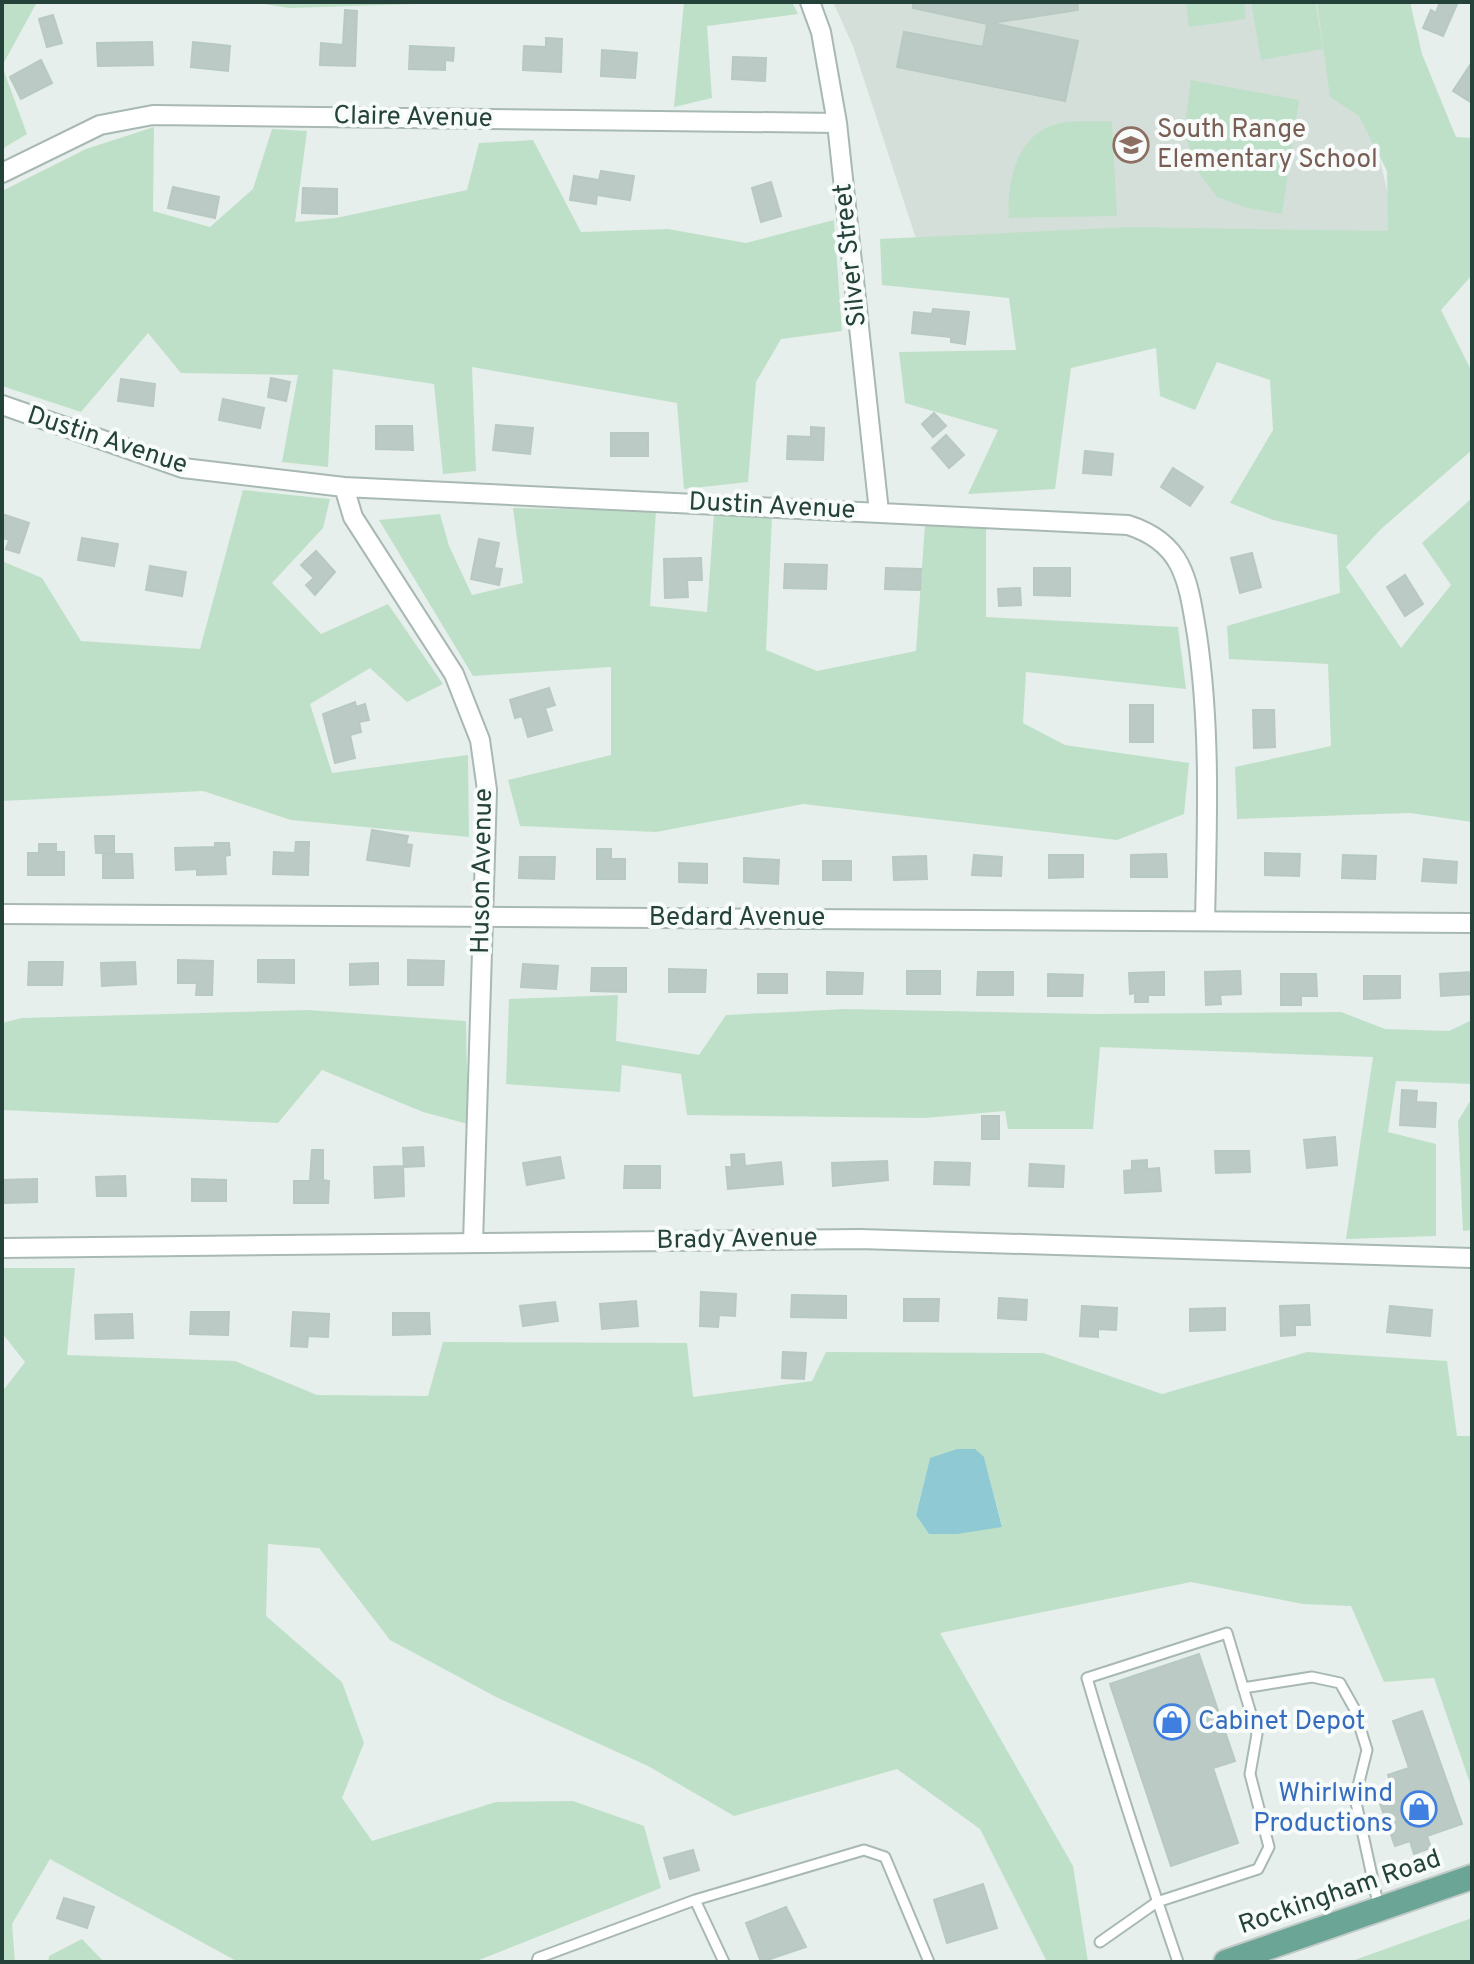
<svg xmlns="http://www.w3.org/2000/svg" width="1474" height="1964" viewBox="0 0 1474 1964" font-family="Overpass,sans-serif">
  <rect width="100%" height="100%" fill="#e6efeb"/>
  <path fill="#d4dfda" d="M833 2H1342L1400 244 922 257 853 46Z"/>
  <path fill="#bfe0c8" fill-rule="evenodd" d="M2 2H37L2 66 27 134 2 149Z
    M250 2H478L289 8Z
    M684 2H792L798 14 707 26 712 98 674 107Z
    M1186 2H1244L1246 19 1189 27Z
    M1251 2H1315L1323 49 1261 60Z
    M1317 2H1410L1422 54 1456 137 1472 138V275L1441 310 1472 372V450L1381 529 1346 567 1401 648 1451 585 1422 543 1472 498V822L1410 813 1237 819 1235 767 1331 746 1328 664 1229 659 1227 626 1340 593 1337 535 1273 520 1230 503 1273 430 1270 380 1217 362 1195 410 1160 396 1156 348 1071 368 1055 489 968 494 998 430 905 403 899 352 1016 350 1009 298 882 285 880 239 1131 227 1388 231 1387 171 1359 116 1330 97Z
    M1191 80 1299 100 1282 214 1248 208 1217 197 1196 169 1184 131Z
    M1112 121 1117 216 1009 218C1006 180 1018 131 1061 123 1077 120 1096 122 1112 121Z
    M154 127 153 211 210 227 253 189 272 129 307 131 295 222 336 218 467 190 479 143 533 140 581 232 668 229 746 243 834 220 842 331 781 339 756 382 748 482 684 489 677 403 472 367 476 471 443 474 434 384 333 369 328 467 282 462 298 375 181 373 148 333 81 412 2 386V191L86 149Z
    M243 490 330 499 323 528 272 583 321 634 388 604 443 684 407 702 370 668 310 704 332 773 468 755 469 837 291 820 203 791 2 801V561L42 578 81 641 200 649Z
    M513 508 656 511 650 606 707 612 714 513 772 516 766 650 817 671 916 651 925 525 986 528V617L1178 627 1186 689 1026 672 1023 723 1065 745 1189 763 1184 814 1117 840 803 804 656 832 520 826 508 780 611 755V667L473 676 379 520 440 514 449 546 472 595 523 583Z
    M618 995 616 1041 699 1055 726 1015 845 1009 1095 1014 1341 1012 1385 1029 1449 1031 1472 1020V1084L1396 1081 1388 1132 1436 1144V1236L1346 1239 1373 1057 1100 1047 1093 1129H1008L1005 1111 925 1118 687 1115 681 1074 622 1065 620 1092 506 1084 509 999Z
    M308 1010 466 1021 468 1124 423 1112 322 1070 278 1123 2 1110V1023L22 1018Z
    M1472 1098V1230L1463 1231 1458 1121Z
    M2 1268H75L67 1355 235 1361 317 1395 428 1396 443 1342 687 1343 693 1397 812 1381 826 1352 1043 1353 1162 1394 1307 1352 1447 1361 1457 1436H1472V1789L1434 1678 1384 1682 1351 1606 1303 1604 1191 1582 940 1633 1073 1866 1088 1962H1047L980 1829 897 1769 734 1816 648 1766 498 1698 390 1640 319 1548 268 1544 266 1616 342 1682 364 1743 342 1798 372 1841 496 1802 573 1801 644 1826 661 1888 474 1962H238L50 1859 12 1924 15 1962H2V1392L25 1362 2 1333ZM984 1457 1002 1526 929 1534 916 1514 930 1458Z
    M1472 1918V1962H1349Z
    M82 1939 104 1962H48L49 1956Z"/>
  <path fill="#8ec9d4" d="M957 1449H975L984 1457 1002 1527 957 1534H929L916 1515 930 1458Z"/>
  <path fill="#bbcac4" stroke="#b8c9c2" stroke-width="2" d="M913 2H1077L1078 10 992 23 1078 41 1065 101 897 67 904 32 983 47 987 24 913 8Z
    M1440 2H1458L1443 36 1423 28 1431 10 1436 13Z
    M345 10 357 11 355 66 320 65 321 43 343 45Z
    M53 15 62 43 47 47 39 19Z
    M546 38 562 39 561 72 523 70 524 46 546 47Z
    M152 42 153 65 98 66 97 43Z
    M193 42 230 46 228 71 191 67Z
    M410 46 454 48 453 61 445 60V70L409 69Z
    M602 50 637 53 635 78 601 76Z
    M733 57 766 58 765 81 732 79Z
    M41 60 52 83 21 99 10 77Z
    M1472 62V103L1453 91Z
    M601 171 634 176 630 200 597 195 596 204 570 200 574 176 599 180Z
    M771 182 781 216 761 222 752 188Z
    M173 187 219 197 215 218 168 208Z
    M303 188 337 189V214L302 213Z
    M933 309 969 312 965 344 951 342V337L912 333 914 312 932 314Z
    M271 378 290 382 286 401 268 397Z
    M121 379 155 384 153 406 118 401Z
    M223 399 264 408 260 428 219 420Z
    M934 413 946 426 933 437 922 424Z
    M496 425 533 428 530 454 493 450Z
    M376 426H412L413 450 376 449Z
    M811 427 824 428 823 460 787 459 788 436 811 437Z
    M611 433H648V456H611Z
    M946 435 964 455 949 468 932 448Z
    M1085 451 1113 454 1111 475 1083 473Z
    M1173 468 1203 487 1190 506 1161 487Z
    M2 514 29 523 19 553 6 549 9 540 2 537Z
    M82 538 118 544 114 566 78 560Z
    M479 539 499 543 494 568 502 569 499 585 471 579Z
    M316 551 335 572 315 595 306 585 314 578 301 565Z
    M1252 553 1261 587 1240 593 1231 558Z
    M701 558 702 580H687L688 597 665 598 664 559Z
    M785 564 827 565 826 589 784 588Z
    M150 566 186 572 182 596 146 590Z
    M886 568 921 569 920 590 885 589Z
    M1034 568H1070V596L1034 595Z
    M1405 575 1423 604 1405 616 1387 587Z
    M1020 588 1021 605 999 606 998 589Z
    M549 688 555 705 545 708 552 730 528 737 522 716 515 718 510 700Z
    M355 702 356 707 365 704 369 720 359 722 361 732 350 735 355 758 335 763 323 714Z
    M1130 705H1153V742H1130Z
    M1253 710H1274L1275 747 1254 748Z
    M372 830 408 836 406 844 412 845 409 866 367 860Z
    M95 836H114V853H96Z
    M296 842H309L308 875 273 874 274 852 295 853Z
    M215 843H229L230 855 225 856 226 874 197 875V869L176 870 175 848 215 847Z
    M39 844H56V852H64V875H28V853H39Z
    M597 849H611V859H625V879H597Z
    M1265 853 1300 854 1299 876 1265 875Z
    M103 854H132L133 878H103Z
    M1166 854 1167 877H1131V855Z
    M974 855 1002 857 1001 876 972 875Z
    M1049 855H1083V877L1049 878Z
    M1343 855 1376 856 1375 879 1342 878Z
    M926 856 927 879 894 880 893 857Z
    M520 857H555L554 879 519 878Z
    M744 858 779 860 778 884 744 882Z
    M1424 859 1457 862 1456 883 1422 881Z
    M823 861H851V880H823Z
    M679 863 707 864V883L679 882Z
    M178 960 213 961 212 995H196L197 983H178Z
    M258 960H294V983L258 982Z
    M408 960 444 961 443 985H408Z
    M29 962H63L62 985H28Z
    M135 962 136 984 102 986 101 963Z
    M378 963V984L350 985V964Z
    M523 964 558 966 556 989 521 987Z
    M592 968H626V992L591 991Z
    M669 969 706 970 705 992H669Z
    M907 971H940V994H907Z
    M1240 971 1241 994 1220 995 1221 1004 1206 1005 1205 972Z
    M827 972 863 973 862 994H827Z
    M978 972H1013V995H977Z
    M1164 972V995H1148V1002H1135V993L1130 994 1129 973Z
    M1472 972V994L1441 996 1440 974Z
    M758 974H787V993H758Z
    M1048 974 1083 975 1082 996H1048Z
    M1281 974H1316L1317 996H1301V1005H1281Z
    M1364 976H1400V998L1364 999Z
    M1402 1090 1417 1091 1416 1102 1436 1103 1435 1127 1400 1125Z
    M982 1116H999V1139H982Z
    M1335 1137 1337 1165 1307 1168 1304 1140Z
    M423 1147 424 1166 404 1167 403 1148Z
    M312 1150H323V1180L329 1181 328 1203H294V1181H310Z
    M1215 1151H1249L1250 1172 1216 1173Z
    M744 1154 745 1166 781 1162 783 1184 728 1189 726 1167H732L731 1155Z
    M560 1157 564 1178 527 1185 523 1163Z
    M1147 1160V1169L1159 1168 1161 1191 1125 1193 1124 1171 1132 1170V1161Z
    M887 1161 888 1180 833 1186 832 1163Z
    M935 1162 970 1163 969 1185 934 1184Z
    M1030 1164 1064 1166 1063 1187 1029 1186Z
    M403 1166 404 1196 375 1198 374 1167Z
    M625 1166H660V1188H624Z
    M125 1176 126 1196H97L96 1177Z
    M37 1179V1202L3 1203 2 1180Z
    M192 1179 226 1180V1201H192Z
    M701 1292 736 1294 735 1316 719 1315 718 1327 700 1326Z
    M792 1295 846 1296V1318L791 1317Z
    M999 1298 1027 1300 1026 1320 998 1318Z
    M904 1299H939L938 1321H904Z
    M636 1301 638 1326 602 1329 600 1304Z
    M555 1302 558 1321 523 1326 520 1306Z
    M1309 1305 1310 1325H1295V1335L1281 1336 1280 1306Z
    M1082 1306 1117 1308 1116 1330 1098 1329V1337L1080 1336Z
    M1390 1306 1432 1310 1430 1336 1387 1332Z
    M1225 1308V1330L1190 1331V1309Z
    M191 1312H229L228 1335 190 1334Z
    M293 1312 329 1314 328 1337 308 1336 307 1347 291 1346Z
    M393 1313H429L430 1334 393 1335Z
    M132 1314 133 1338 96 1339 95 1315Z
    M783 1352 806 1353 804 1379 782 1378Z
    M1199 1654 1235 1761 1213 1768 1238 1843 1171 1866 1110 1684Z
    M1422 1711 1462 1824 1427 1836 1431 1848 1414 1854 1410 1841 1395 1846 1377 1795 1393 1789 1388 1775 1409 1768 1393 1721Z
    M693 1850 699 1870 670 1879 664 1858Z
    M983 1884 997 1928 947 1943 934 1900Z
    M64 1898 94 1907 87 1928 57 1918Z
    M786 1907 806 1947 761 1962 746 1923Z"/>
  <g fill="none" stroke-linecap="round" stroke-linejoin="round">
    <defs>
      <path id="lane" d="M1243 1688 1312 1677 1340 1683 1354 1708 1367 1750 1355 1798 1379 1908
        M695 1900 724 1962
        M1100 1942 1157 1902 1258 1869 1269 1847 1250 1774 1257 1734 1227 1633 1087 1678C1115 1774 1146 1868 1178 1962
        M537 1962 538 1958 695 1900 864 1850 885 1857 929 1962"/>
      <path id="street" d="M810 2 821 32 837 123 879 512
        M2 173 100 125 153 115 837 123
        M2 405 183 468 344 487 1128 525C1150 532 1168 543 1179 564 1190 585 1193 612 1197 635 1211 729 1207 826 1205 921
        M344 487 353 517 454 674 480 740 487 790 473 1243
        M2 914 1472 923
        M2 1248 860 1239 1472 1258"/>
      <path id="primary" d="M1226 1962 1472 1877"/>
    </defs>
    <use href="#lane" stroke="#a8b8b2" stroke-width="13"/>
    <use href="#street" stroke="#a8b8b2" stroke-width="22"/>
    <use href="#primary" stroke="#c2cac8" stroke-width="28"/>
    <use href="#lane" stroke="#fff" stroke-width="9"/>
    <use href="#street" stroke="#fff" stroke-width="18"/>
    <use href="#primary" stroke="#6aa596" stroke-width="24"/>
  </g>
  <defs>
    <symbol id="school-ring" viewBox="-11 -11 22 22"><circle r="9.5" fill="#f7fbf9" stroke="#8d6e63" stroke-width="1.5"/><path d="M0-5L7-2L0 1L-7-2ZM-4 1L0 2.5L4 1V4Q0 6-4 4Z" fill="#8d6e63"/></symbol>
    <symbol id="shop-ring" viewBox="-11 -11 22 22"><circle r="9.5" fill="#f7fbf9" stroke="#3f7fe0" stroke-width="1.5"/><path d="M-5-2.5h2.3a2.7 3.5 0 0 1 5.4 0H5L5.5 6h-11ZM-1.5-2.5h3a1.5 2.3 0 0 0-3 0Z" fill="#3f7fe0"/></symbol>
  </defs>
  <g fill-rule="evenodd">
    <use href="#school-ring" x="1111" y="125" width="40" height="40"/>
    <use href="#shop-ring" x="1152" y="1702" width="40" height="40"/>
    <use href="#shop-ring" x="1399" y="1789" width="40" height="40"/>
  </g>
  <g text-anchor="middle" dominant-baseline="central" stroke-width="8" stroke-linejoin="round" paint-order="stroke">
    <g font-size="26" fill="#24423a" stroke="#f7fbf9">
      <text transform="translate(413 118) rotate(1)">Claire Avenue</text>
      <text transform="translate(851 255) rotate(-96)">Silver Street</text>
      <text transform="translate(107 441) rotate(18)">Dustin Avenue</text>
      <text transform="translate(772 507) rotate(3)">Dustin Avenue</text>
      <text transform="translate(483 871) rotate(-89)">Huson Avenue</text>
      <text x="737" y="918">Bedard Avenue</text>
      <text transform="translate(737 1240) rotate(-1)">Brady Avenue</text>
      <text transform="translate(1340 1893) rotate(-19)">Rockingham Road</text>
    </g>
    <g font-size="26" fill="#785e54" stroke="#f7fbf9" text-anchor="start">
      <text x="1157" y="130">South Range<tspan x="1157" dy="30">Elementary School</tspan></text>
    </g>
    <g font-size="26" fill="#366cbe" stroke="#f7fbf9" text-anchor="start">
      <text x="1198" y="1722">Cabinet Depot</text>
      <text x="1393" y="1794" text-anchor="end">Whirlwind<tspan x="1393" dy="30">Productions</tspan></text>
    </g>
  </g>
  <rect width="1474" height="1964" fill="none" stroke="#24423a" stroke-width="8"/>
</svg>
